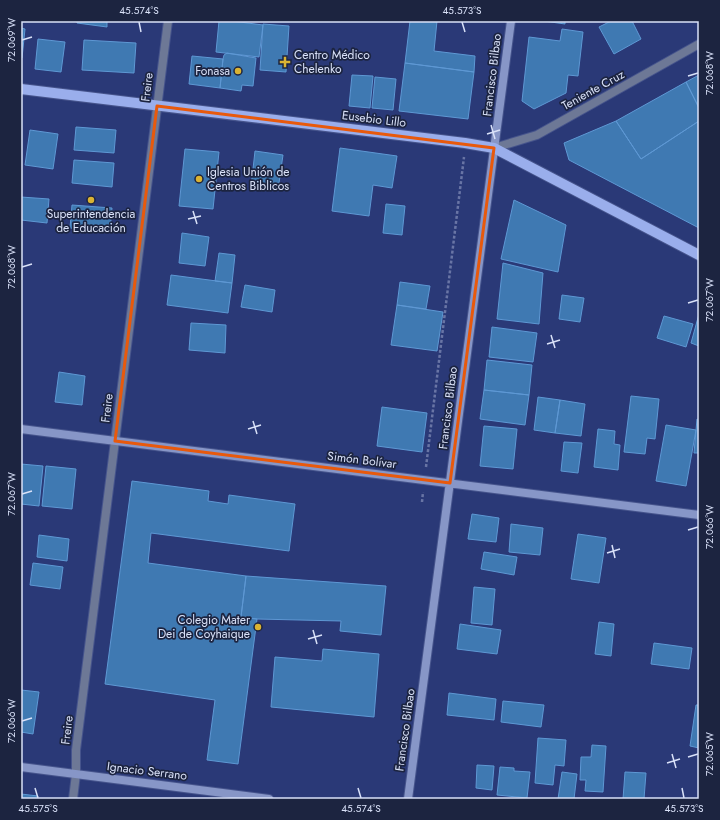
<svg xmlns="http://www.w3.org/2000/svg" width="720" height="820" viewBox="0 0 720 820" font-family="Jost,sans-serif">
  <rect width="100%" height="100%" fill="#2a3977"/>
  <path fill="#3f79b2" stroke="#5e98d4" d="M77 21H107V27L77 23Z
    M219 21H232L263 25 259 57 216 52Z
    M410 21H437L434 51 475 56 474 72 405 63Z
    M544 21H565V24Z
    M611 21H632L641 39 614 54 599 27Z
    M263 24 289 26 286 72 260 70Z
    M21 28 25 29 22 58H21Z
    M562 29 583 32 578 76 568 75 566 93 534 109 522 101 529 37 560 41Z
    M38 39 65 42 61 72 35 69Z
    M84 40 136 43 134 73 82 70Z
    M227 53 256 58 253 86 242 85 241 91 220 88 223 59 224 55Z
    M192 56 223 59 220 88 189 84Z
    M405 63 474 72 468 119 399 111Z
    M352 75 373 76 370 108 349 106Z
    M699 75V108L686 82Z
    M375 77 396 79 393 110 372 108Z
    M686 82 699 108V121L641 159 616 121Z
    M616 121 641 159 699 121V228L569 160 564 143Z
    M76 127 116 130 114 153 74 150Z
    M30 130 58 134 53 169 25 165Z
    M340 148 397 156 392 188 373 185 369 216 332 211Z
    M185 149 219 152 213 209 179 206Z
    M255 151 283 155 278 190 251 187Z
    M74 160 114 163 112 187 72 183Z
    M21 197 49 199 47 223 21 220Z
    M514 200 566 225 558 272 501 259Z
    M386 204 405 206 402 235 383 233Z
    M72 205 112 208 110 231 70 228Z
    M182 233 209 237 205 266 179 263Z
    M219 253 235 255 232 283 215 281Z
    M503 263 543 273 539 324 497 319Z
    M171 275 232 283 228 313 167 305Z
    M400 282 430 286 426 309 397 305Z
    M245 285 275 290 272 312 241 307Z
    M562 295 584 298 580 322 559 319Z
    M397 305 443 312 437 351 391 345Z
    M699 314V346L691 343Z
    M664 316 693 324 686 347 657 338Z
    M191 323 226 325 225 353 189 350Z
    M492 327 537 333 533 362 489 357Z
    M487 360 532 365 529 395 484 390Z
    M59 372 85 376 82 405 55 402Z
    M484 390 529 395 525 425 480 419Z
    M631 396 659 399 655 439 647 438 645 454 624 452Z
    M538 397 560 400 555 433 534 430Z
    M560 400 585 404 581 436 555 433Z
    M382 407 427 413 422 452 377 446Z
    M697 419 699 420V453H694Z
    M666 425 696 430 686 486 656 481Z
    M484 426 517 429 513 469 480 466Z
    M598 429 615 431 614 444 620 445 618 470 594 467Z
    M564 442 582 443 578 473 561 471Z
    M21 464 43 466 39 506 21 504Z
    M46 466 76 469 72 509 42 506Z
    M132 481 209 491 208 501 228 504 229 495 295 504 289 551 151 533 148 563 246 576 241 617 257 619 238 764 207 760 215 700 105 684Z
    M472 514 499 518 496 542 468 539Z
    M511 524 543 528 540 555 509 552Z
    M578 534 606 538 599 583 571 579Z
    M39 535 69 539 67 561 37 557Z
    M484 552 517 557 514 575 481 569Z
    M33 563 63 567 60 589 30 585Z
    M246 576 386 586 381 635 340 631 341 621 257 619 241 617Z
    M474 587 495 589 492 625 471 623Z
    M599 622 614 624 611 656 595 654Z
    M460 624 501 630 497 654 457 649Z
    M654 643 692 648 689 669 651 664Z
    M323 649 379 654 374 717 271 707 275 657 322 661Z
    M21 690 39 692 33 734 21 732Z
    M449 693 496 699 494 720 447 715Z
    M503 701 544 705 541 727 501 722Z
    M696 705H699V748L690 746Z
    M538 738 566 740 564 766 555 765 553 785 535 783Z
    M592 745 606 746 603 792 585 791 586 780H580L581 757H591Z
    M477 765 494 766 492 790 476 788Z
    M500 767 514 768V771L530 772 527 798 497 795Z
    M562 772 577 774 574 799H558Z
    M625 772 646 773 644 799H623Z
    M21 794 38 796 37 799H21Z"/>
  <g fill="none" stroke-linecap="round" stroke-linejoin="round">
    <defs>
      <path id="street" d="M494 148 537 135 699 44
        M73 799 76 774V750L168 21"/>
      <path id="secondary" d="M21 429 699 515
        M21 767 269 799
        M408 799 511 21"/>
      <path id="primary" d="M21 89 465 143 494 148 699 255"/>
    </defs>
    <use href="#street" stroke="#46548c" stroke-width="10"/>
    <use href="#secondary" stroke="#46548c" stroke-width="10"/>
    <use href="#primary" stroke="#46548c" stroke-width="12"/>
    <path stroke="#6975a5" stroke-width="2.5" stroke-dasharray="3 2" stroke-linecap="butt" d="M426 467 464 157
      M422 502 423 492"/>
    <use href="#street" stroke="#6d7896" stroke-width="8"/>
    <use href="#secondary" stroke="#8796c7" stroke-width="8"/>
    <use href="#primary" stroke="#9aaeec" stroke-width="10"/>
  </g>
  <path fill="none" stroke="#e8590c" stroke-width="3" stroke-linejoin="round" d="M157 106 494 148 450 483 115 441Z"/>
  <path fill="none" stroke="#d9e1f8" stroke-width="1.5" d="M139 22 141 32M462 22 465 32M22 40 32 37M688 76 698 73M491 125 495 139M487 134 500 130M193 211 197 224M188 219 201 216M22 267 32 264M688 303 698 300M551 335 555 348M547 344 560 340M253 421 257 434M248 429 261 425M22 494 32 491M688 530 698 527M612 545 615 558M607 553 620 549M313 630 317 644M308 639 322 635M22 721 32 718M672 754 676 768M688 757 698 754M667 763 680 759M35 788 38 798M358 788 361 798M682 788 684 798"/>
  <g fill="#dab333" stroke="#1c2440" stroke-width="1.5">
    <path d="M283 56h4v4h4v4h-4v4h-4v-4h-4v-4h4z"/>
    <circle cx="238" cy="71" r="4"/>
    <circle cx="199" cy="179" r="4"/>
    <circle cx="91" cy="200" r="4"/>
    <circle cx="258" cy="627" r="4"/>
  </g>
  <g text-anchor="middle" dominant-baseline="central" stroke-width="3.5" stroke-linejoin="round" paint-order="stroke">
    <g font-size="12" fill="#d9e1f8" stroke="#1c2440" text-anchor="start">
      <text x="294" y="55">Centro Médico<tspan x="294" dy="14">Chelenko</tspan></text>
      <text x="230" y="71" text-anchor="end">Fonasa</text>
      <text x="207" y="172">Iglesia Unión de<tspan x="207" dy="14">Centros Biblicos</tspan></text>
      <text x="91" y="214" text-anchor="middle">Superintendencia<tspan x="91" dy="14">de Educación</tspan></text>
      <text x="250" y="620" text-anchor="end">Colegio Mater<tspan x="250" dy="14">Dei de Coyhaique</tspan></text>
    </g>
    <g font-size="12" fill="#d9e1f8" stroke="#1c2440">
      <text transform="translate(492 75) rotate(-83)">Francisco Bilbao</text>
      <text transform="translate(147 87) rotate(-83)">Freire</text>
      <text transform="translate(593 90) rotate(-29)">Teniente Cruz</text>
      <text transform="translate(374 119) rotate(7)">Eusebio Lillo</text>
      <text transform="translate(107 408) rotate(-83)">Freire</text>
      <text transform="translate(448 408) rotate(-83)">Francisco Bilbao</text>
      <text transform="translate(362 460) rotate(7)">Simón Bolívar</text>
      <text transform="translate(67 730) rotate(-83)">Freire</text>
      <text transform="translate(405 730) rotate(-82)">Francisco Bilbao</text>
      <text transform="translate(147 771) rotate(7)">Ignacio Serrano</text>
    </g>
  </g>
  <rect width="720" height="820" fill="none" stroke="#1c2440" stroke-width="44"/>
  <rect x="22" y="22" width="676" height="776" fill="none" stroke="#d9e1f8" stroke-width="1.5"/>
  <g font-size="10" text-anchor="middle" fill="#d9e1f8">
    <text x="139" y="14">45.574°S</text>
    <text x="462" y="14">45.573°S</text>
    <text transform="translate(11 40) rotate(-90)" y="4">72.069°W</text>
    <text transform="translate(709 73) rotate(-90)" y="4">72.068°W</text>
    <text transform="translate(11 267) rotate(-90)" y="4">72.068°W</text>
    <text transform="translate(709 300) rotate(-90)" y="4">72.067°W</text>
    <text transform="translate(11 494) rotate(-90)" y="4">72.067°W</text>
    <text transform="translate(709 527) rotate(-90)" y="4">72.066°W</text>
    <text transform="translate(11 721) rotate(-90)" y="4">72.066°W</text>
    <text transform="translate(709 754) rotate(-90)" y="4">72.065°W</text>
    <text x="38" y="812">45.575°S</text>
    <text x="361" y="812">45.574°S</text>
    <text x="684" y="812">45.573°S</text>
  </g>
</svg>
